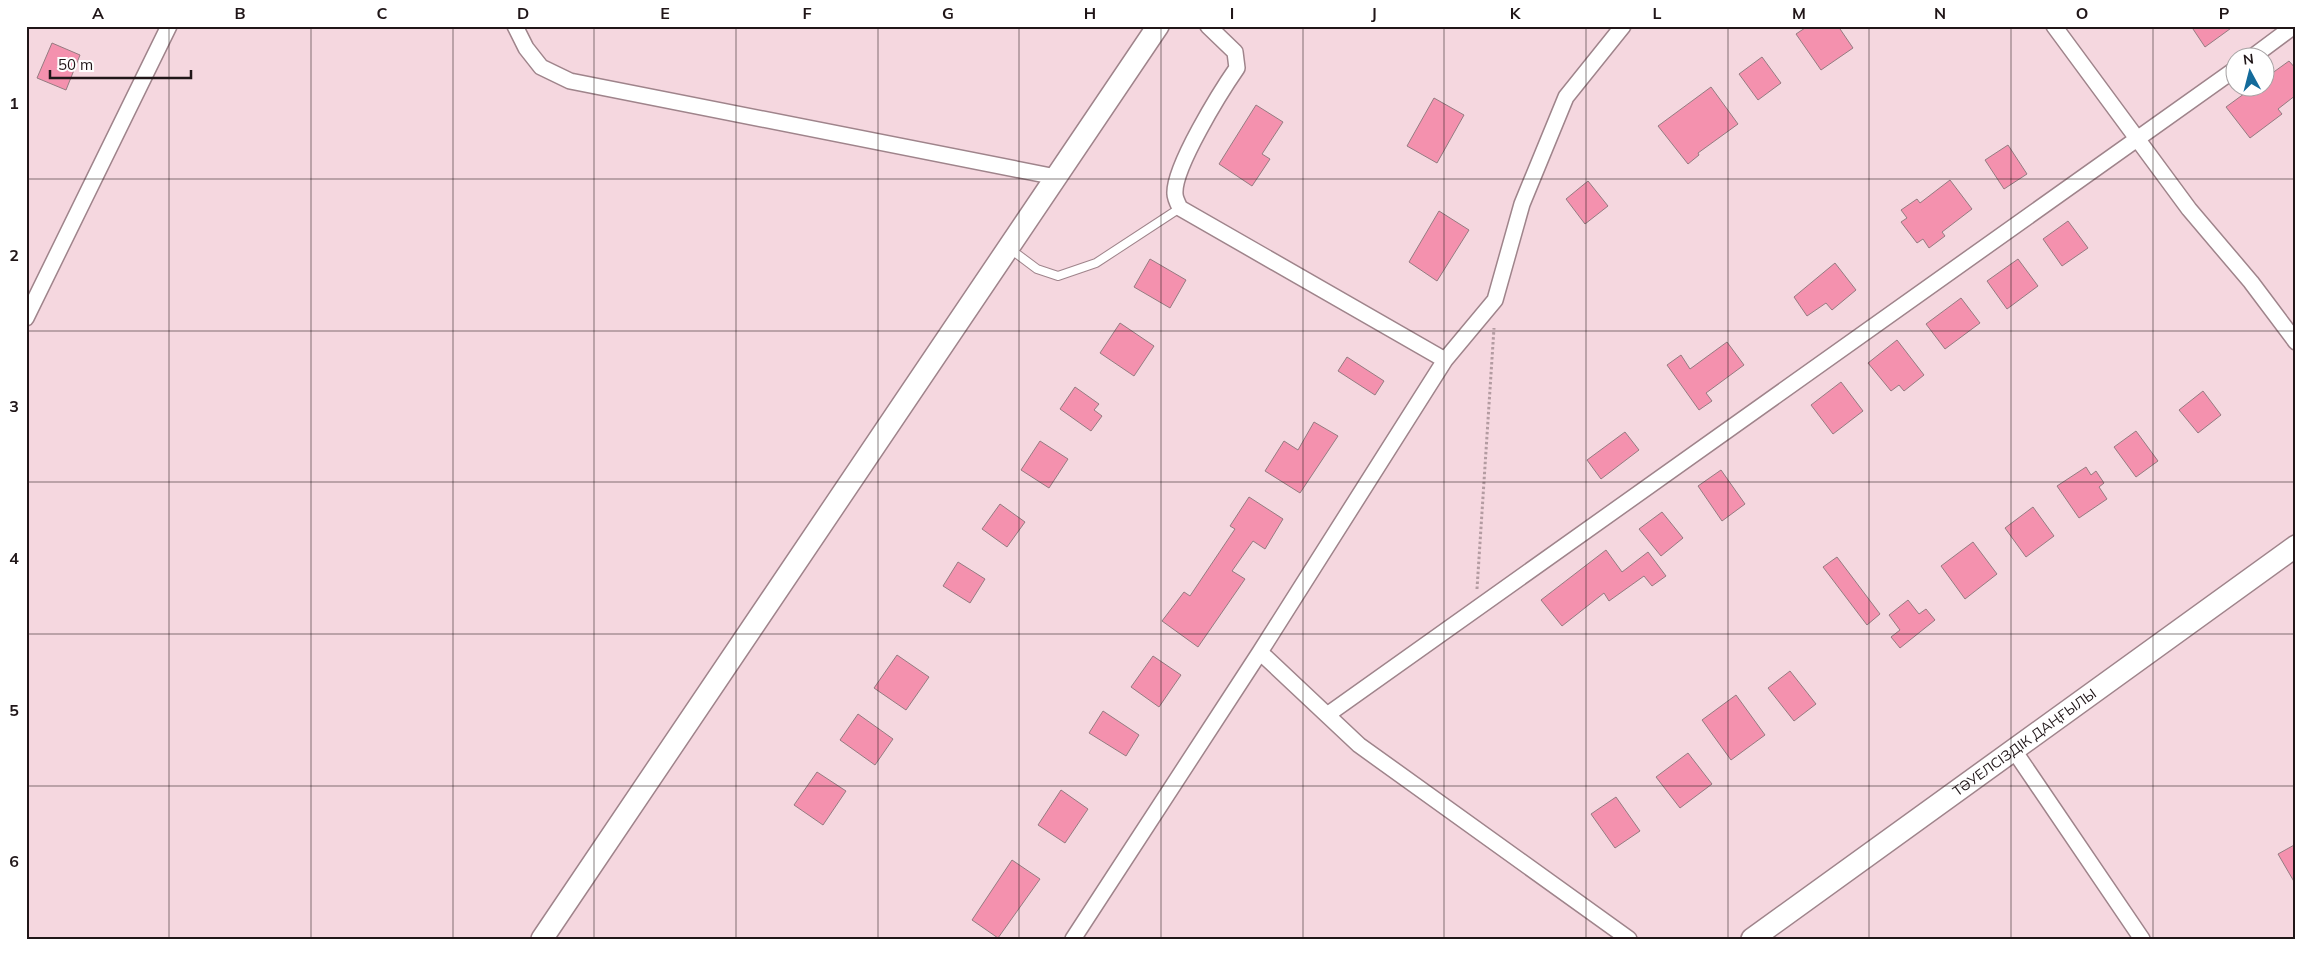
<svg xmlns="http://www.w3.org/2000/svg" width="2322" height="965" viewBox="0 0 2322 965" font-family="Mulish,sans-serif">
  <rect width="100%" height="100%" fill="#f5d7df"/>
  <path fill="#f491ae" stroke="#957b81" d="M1808 26H1838L1853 48 1821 70 1796 34Z
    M2191 26H2234L2205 47Z
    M52 43 80 55 66 90 37 78Z
    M1762 57 1781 83 1758 100 1739 74Z
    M2289 61 2296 69V95L2278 109 2282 114 2250 138 2226 107 2252 88H2264V79Z
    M1711 87 1738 124 1698 153 1699 155 1688 164 1658 126Z
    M1434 98 1464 115 1437 163 1407 146Z
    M1256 105 1283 122 1262 154 1270 159 1252 186 1219 164Z
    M2008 145 2027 174 2004 189 1985 160Z
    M1950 180 1972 209 1942 232 1945 236 1929 248 1923 239 1917 243 1901 222 1907 218 1901 210 1917 199 1920 203Z
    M1588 181 1608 206 1585 224 1566 199Z
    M1439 211 1469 230 1437 281 1409 262Z
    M2068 221 2088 248 2062 266 2043 239Z
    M1150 259 1186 280 1170 308 1134 287Z
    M2018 259 2038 286 2007 309 1987 281Z
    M1835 263 1856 290 1832 310 1826 303 1807 316 1794 297Z
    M1961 298 1980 323 1945 349 1926 324Z
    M1120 323 1154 346 1134 376 1100 353Z
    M1897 340 1924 375 1904 391 1899 385 1891 391 1868 363Z
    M1727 342 1744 365 1706 393 1712 401 1699 410 1667 365 1681 355 1690 369Z
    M1347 357 1384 381 1375 395 1338 371Z
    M1841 382 1863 411 1833 434 1811 405Z
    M1075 387 1099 404 1094 410 1102 416 1091 431 1060 409Z
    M2203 391 2221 415 2198 433 2179 410Z
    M1314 422 1338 436 1300 493 1265 471 1284 441 1298 450Z
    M2136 431 2158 461 2136 477 2114 447Z
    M1625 432 1639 450 1601 479 1587 460Z
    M1040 441 1068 459 1049 488 1021 470Z
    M2086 467 2091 475 2096 471 2104 483 2099 487 2107 499 2079 518 2057 486Z
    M1721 470 1745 504 1722 521 1698 486Z
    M1249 497 1283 519 1265 549 1253 541 1232 571 1245 579 1198 647 1162 621 1184 592 1190 596 1235 529 1230 526Z
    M1000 504 1025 522 1007 547 982 529Z
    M2033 507 2054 536 2026 557 2005 528Z
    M1662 512 1683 538 1661 556 1639 529Z
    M1973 542 1997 574 1965 599 1941 566Z
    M1606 550 1622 572 1648 552 1666 576 1652 586 1644 576 1609 601 1604 593 1562 626 1541 600Z
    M1837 557 1880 614 1867 625 1823 567Z
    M958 562 985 579 970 603 943 586Z
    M1908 600 1919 614 1926 609 1935 620 1900 648 1891 637 1900 630 1889 615Z
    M897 655 929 677 906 710 874 688Z
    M1153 656 1181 675 1159 707 1131 687Z
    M1790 671 1816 704 1794 721 1768 688Z
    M1736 695 1765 735 1731 760 1702 720Z
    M1103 711 1139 735 1126 756 1089 733Z
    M858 714 893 739 875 765 840 740Z
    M1688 753 1712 784 1680 808 1656 777Z
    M817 772 846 791 823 825 794 805Z
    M1061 790 1088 809 1065 843 1038 825Z
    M1616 797 1640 831 1615 848 1591 814Z
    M2296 844V885L2278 854Z
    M1012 860 1040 879 998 938 972 920Z"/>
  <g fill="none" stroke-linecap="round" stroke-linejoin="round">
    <defs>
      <path id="lane" d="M1009 248 1037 269 1058 276 1096 263 1180 208"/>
      <path id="street" d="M515 26 526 48 541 67 570 81 1056 177
        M1208 26 1235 52 1237 68C1221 91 1173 168 1175 194 1175 198 1178 204 1180 208L1445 360
        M2054 26 2189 209 2251 282 2296 342
        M2251 58 2294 26
        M26 318 169 26
        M1260 652 1359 745 1629 939
        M1327 715 2234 70
        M2013 749 2142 939
        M1073 939 1260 652 1445 360 1495 300 1522 204 1566 97 1623 26"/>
      <g id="secondary">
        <path d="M542 939 1158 26"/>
        <path id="s1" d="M1752 939 2296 546"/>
      </g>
    </defs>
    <use href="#lane" stroke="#9f848b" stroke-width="10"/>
    <use href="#street" stroke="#9f848b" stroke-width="18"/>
    <use href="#secondary" stroke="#9f848b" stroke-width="24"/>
    <path stroke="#b39ba1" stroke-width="3" stroke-dasharray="2.5 2.5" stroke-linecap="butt" d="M1477 589 1494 328"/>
    <use href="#lane" stroke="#fff" stroke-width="8"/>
    <use href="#street" stroke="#fff" stroke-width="15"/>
    <use href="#secondary" stroke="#fff" stroke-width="21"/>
  </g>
  <path fill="none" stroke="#201618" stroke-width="1" stroke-opacity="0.55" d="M169 26V939M311 26V939M453 26V939M594 26V939M736 26V939M878 26V939M1019 26V939M1161 26V939M1303 26V939M1444 26V939M1586 26V939M1728 26V939M1869 26V939M2011 26V939M2153 26V939M26 179H2296M26 331H2296M26 482H2296M26 634H2296M26 786H2296"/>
  <g text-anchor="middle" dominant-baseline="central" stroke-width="4.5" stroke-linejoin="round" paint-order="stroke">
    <g font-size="14" fill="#201618" stroke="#fff">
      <text stroke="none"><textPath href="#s1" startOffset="336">ТӘУЕЛСІЗДІК ДАҢҒЫЛЫ</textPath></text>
    </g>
  </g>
  <rect width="2322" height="965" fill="none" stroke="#ffffff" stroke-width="55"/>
  <g transform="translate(2250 72) rotate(353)"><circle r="24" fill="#ffffff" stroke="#a6a2a3"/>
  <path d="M0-4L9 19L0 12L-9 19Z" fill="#146b9b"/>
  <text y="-8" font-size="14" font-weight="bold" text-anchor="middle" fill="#201618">N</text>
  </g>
  <path d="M50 70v8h141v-8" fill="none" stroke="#201618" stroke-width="2.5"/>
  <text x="58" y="70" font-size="15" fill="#201618" stroke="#ffffff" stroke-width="4" paint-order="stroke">50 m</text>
  <rect x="28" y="28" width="2266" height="910" fill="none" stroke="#201618" stroke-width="2"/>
  <g font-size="16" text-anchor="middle" font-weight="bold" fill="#201618">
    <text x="98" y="19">A</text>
    <text x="240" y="19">B</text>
    <text x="382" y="19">C</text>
    <text x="523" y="19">D</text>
    <text x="665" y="19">E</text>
    <text x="807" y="19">F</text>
    <text x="948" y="19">G</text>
    <text x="1090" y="19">H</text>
    <text x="1232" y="19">I</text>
    <text x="1374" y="19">J</text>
    <text x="1515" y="19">K</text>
    <text x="1657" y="19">L</text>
    <text x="1799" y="19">M</text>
    <text x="1940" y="19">N</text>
    <text x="2082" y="19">O</text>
    <text x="2224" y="19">P</text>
    <text x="14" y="109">1</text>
    <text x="14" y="261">2</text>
    <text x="14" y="412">3</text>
    <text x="14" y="564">4</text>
    <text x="14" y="716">5</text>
    <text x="14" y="867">6</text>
  </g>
</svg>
